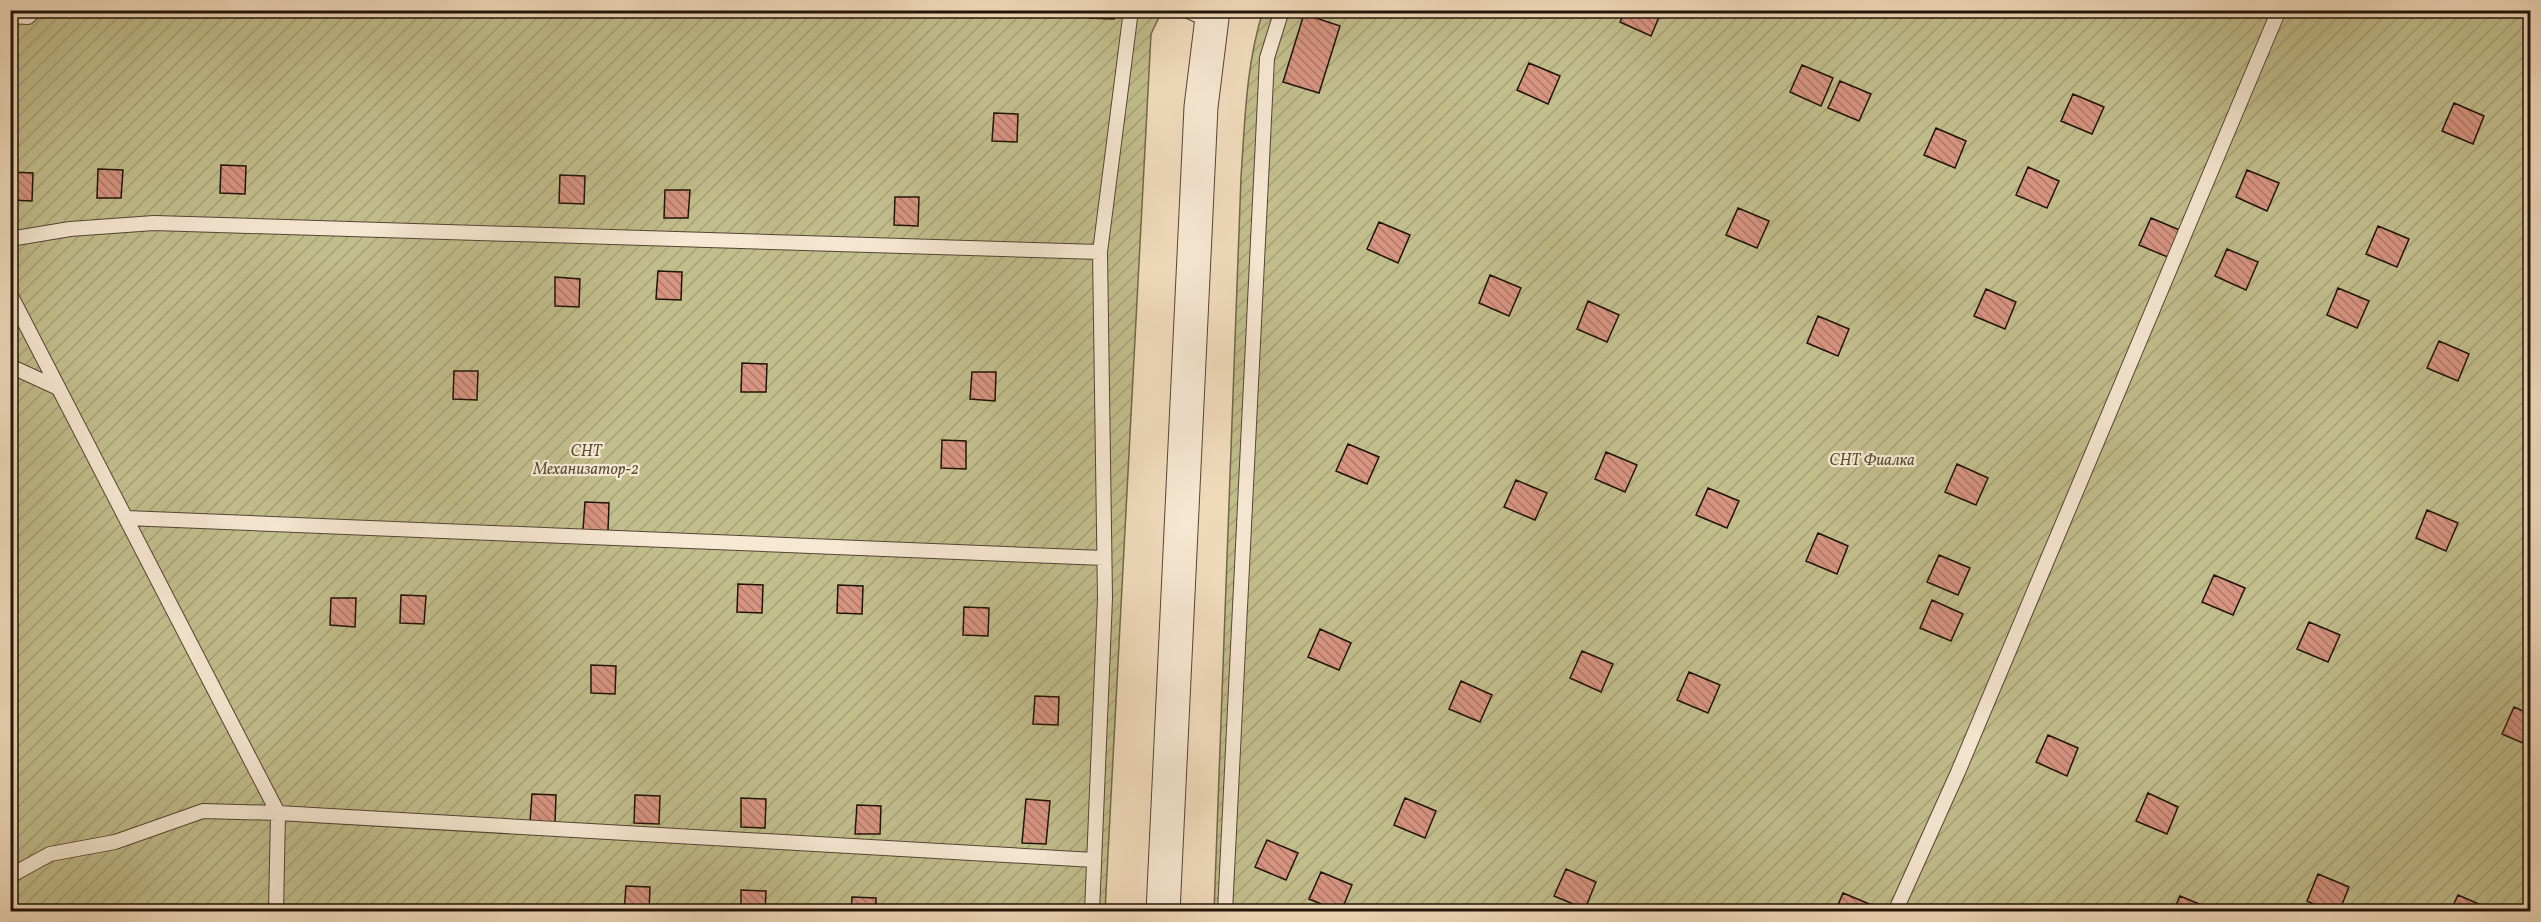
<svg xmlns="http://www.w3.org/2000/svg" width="2541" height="922" viewBox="0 0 2541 922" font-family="Vollkorn,serif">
  <defs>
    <pattern id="garden-furrows" width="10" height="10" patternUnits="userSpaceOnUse" patternTransform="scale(1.5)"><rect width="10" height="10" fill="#c2be8c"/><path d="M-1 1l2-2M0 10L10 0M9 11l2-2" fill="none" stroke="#a6a277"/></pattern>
    <pattern id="building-back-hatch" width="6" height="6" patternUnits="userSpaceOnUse" patternTransform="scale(1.5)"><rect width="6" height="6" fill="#d79481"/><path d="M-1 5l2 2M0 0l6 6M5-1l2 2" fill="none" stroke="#ae7868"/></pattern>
  </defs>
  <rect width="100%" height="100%" fill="#f2dcbc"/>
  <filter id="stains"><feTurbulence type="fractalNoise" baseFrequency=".00333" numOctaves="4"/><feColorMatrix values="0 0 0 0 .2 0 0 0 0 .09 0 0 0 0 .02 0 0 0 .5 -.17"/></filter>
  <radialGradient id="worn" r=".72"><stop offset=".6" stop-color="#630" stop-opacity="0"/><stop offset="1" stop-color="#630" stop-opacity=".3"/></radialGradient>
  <path fill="url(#garden-furrows)" stroke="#71684a" stroke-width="1.5" d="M10 11H1162L1151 34 1105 911H11Z
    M1263 11H2530V911L1214 912 1241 177C1245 120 1246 64 1263 11Z"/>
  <path fill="url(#building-back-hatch)" stroke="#201308" stroke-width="1.5" d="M1090 10H1114V19L1089 18Z
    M1625 10H1662L1651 36 1620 22Z
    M1304 14 1340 26 1319 93 1283 82Z
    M1529 63 1560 76 1548 104 1517 90Z
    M1802 65 1833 78 1821 106 1790 92Z
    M1840 81 1871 94 1859 121 1828 108Z
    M2073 94 2104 107 2092 134 2061 121Z
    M2454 103 2484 116 2473 144 2442 131Z
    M994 113 1018 114 1017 142 992 141Z
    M1936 128 1966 141 1955 168 1924 155Z
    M221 165 246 166 245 194 220 193Z
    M2028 167 2059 181 2047 208 2016 195Z
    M98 169 123 170 121 198H97Z
    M2247 170 2279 183 2267 211 2236 197Z
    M10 172 33 173 32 201 10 200Z
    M560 175 585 176 584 204 559 203Z
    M665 190H690L688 218H664Z
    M895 197H919L918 226 894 225Z
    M1738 208 1769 221 1757 248 1726 235Z
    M2151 218 2182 231 2170 258 2139 245Z
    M1379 222 1410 235 1398 263 1367 249Z
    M2378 226 2409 239 2397 267 2366 254Z
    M2227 249 2258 262 2246 290 2215 276Z
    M658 271 682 272 681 300 656 299Z
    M1490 275 1521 288 1509 316 1479 303Z
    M555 277 580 279 579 307 555 306Z
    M2338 288 2369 301 2357 328 2327 315Z
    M1986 289 2016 302 2005 329 1974 316Z
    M1588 301 1619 315 1607 342 1577 329Z
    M1818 316 1849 329 1838 356 1807 343Z
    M2439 341 2469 354 2458 381 2427 368Z
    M742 363 767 364 766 392H741Z
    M454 371H478L477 400 453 399Z
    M972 372H996L995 401 970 399Z
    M942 440 966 441V469L941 468Z
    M1348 444 1379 457 1367 484 1336 471Z
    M1606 452 1637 465 1625 492 1595 479Z
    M1957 464 1988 478 1976 505 1945 492Z
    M1516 480 1547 493 1535 520 1504 507Z
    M1708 488 1739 501 1727 528 1696 515Z
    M585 502 609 503 608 531 583 530Z
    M2427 510 2458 523 2446 551 2416 538Z
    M1818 533 1848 546 1837 574 1806 561Z
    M1939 555 1970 568 1958 595 1927 582Z
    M2214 575 2245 588 2233 615 2202 602Z
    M738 584 763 585 762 613 737 612Z
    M838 585 863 586 862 614 837 613Z
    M401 595 426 596 424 624 400 623Z
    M331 598H356L355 627 330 625Z
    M1932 600 1963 614 1951 641 1920 628Z
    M964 607 989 608 988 636 963 635Z
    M2309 622 2340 635 2328 662 2297 649Z
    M1320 629 1351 643 1339 670 1308 657Z
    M1582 651 1613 664 1601 692 1570 678Z
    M591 665 616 666 615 694 591 693Z
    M1689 672 1720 685 1708 713 1677 700Z
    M1461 681 1492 695 1480 722 1449 709Z
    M1035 696 1059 697 1058 725 1033 724Z
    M2514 707 2530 714V746L2502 734Z
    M2048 735 2078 748 2067 776 2036 762Z
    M2148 793 2178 807 2167 834 2136 821Z
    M532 794 556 795 555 823 530 822Z
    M635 795 660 796 659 824 634 823Z
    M741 798 766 799 765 828 741 827Z
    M1405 798 1436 811 1425 838 1394 825Z
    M1026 799 1050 801 1046 844 1022 843Z
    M857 805 881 806 880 834H855Z
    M1267 840 1298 853 1286 880 1255 867Z
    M1566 869 1596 882 1585 909 1554 896Z
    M1321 872 1352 885 1341 912 1309 899Z
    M2318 874 2349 887 2339 912H2330L2307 901Z
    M626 886 650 887 649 912H624Z
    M741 890 766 891 765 912H741Z
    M1843 893 1874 906 1872 912H1835Z
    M2458 895 2488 908 2487 912H2450Z
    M2180 896 2211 909 2210 912H2173Z
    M852 897 876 898V912H851Z"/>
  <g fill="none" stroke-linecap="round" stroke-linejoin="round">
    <defs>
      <path id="service" d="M1186 10 1210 21
        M10 16 28 17 35 10
        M10 239 70 229 154 223 1100 252
        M10 294 278 813 276 912
        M10 366 58 388
        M126 518 1104 558
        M10 876 50 854 115 842 203 811 278 813 1094 860
        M1092 912 1105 598 1100 252 1131 10
        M1225 912 1267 58 1282 10
        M1895 912 1958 772 2279 10"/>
      <path id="tertiary" d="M1163 912 1201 107 1213 10"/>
    </defs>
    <use href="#service" stroke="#544535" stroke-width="16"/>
    <use href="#tertiary" stroke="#544535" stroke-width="35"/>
    <use href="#service" stroke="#f7e8d3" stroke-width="14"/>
    <use href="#tertiary" stroke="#f7e8d3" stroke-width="33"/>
  </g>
  <g text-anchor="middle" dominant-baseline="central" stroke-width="4.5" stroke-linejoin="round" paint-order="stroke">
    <g font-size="16" font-style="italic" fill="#594f36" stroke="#f7e8d3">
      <text x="586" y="452">СНТ<tspan x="586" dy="18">Механизатор-2</tspan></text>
      <text x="1872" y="461">СНТ Фиалка</text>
    </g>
  </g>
  <rect width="2541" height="922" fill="none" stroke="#f2dcbc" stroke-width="36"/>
  <rect x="12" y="12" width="2517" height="898" fill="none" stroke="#201308" stroke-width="3"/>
  <rect x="18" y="18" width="2505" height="886" fill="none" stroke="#201308" stroke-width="1.5"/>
  <rect width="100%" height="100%" filter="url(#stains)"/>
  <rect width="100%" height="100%" fill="url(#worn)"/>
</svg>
